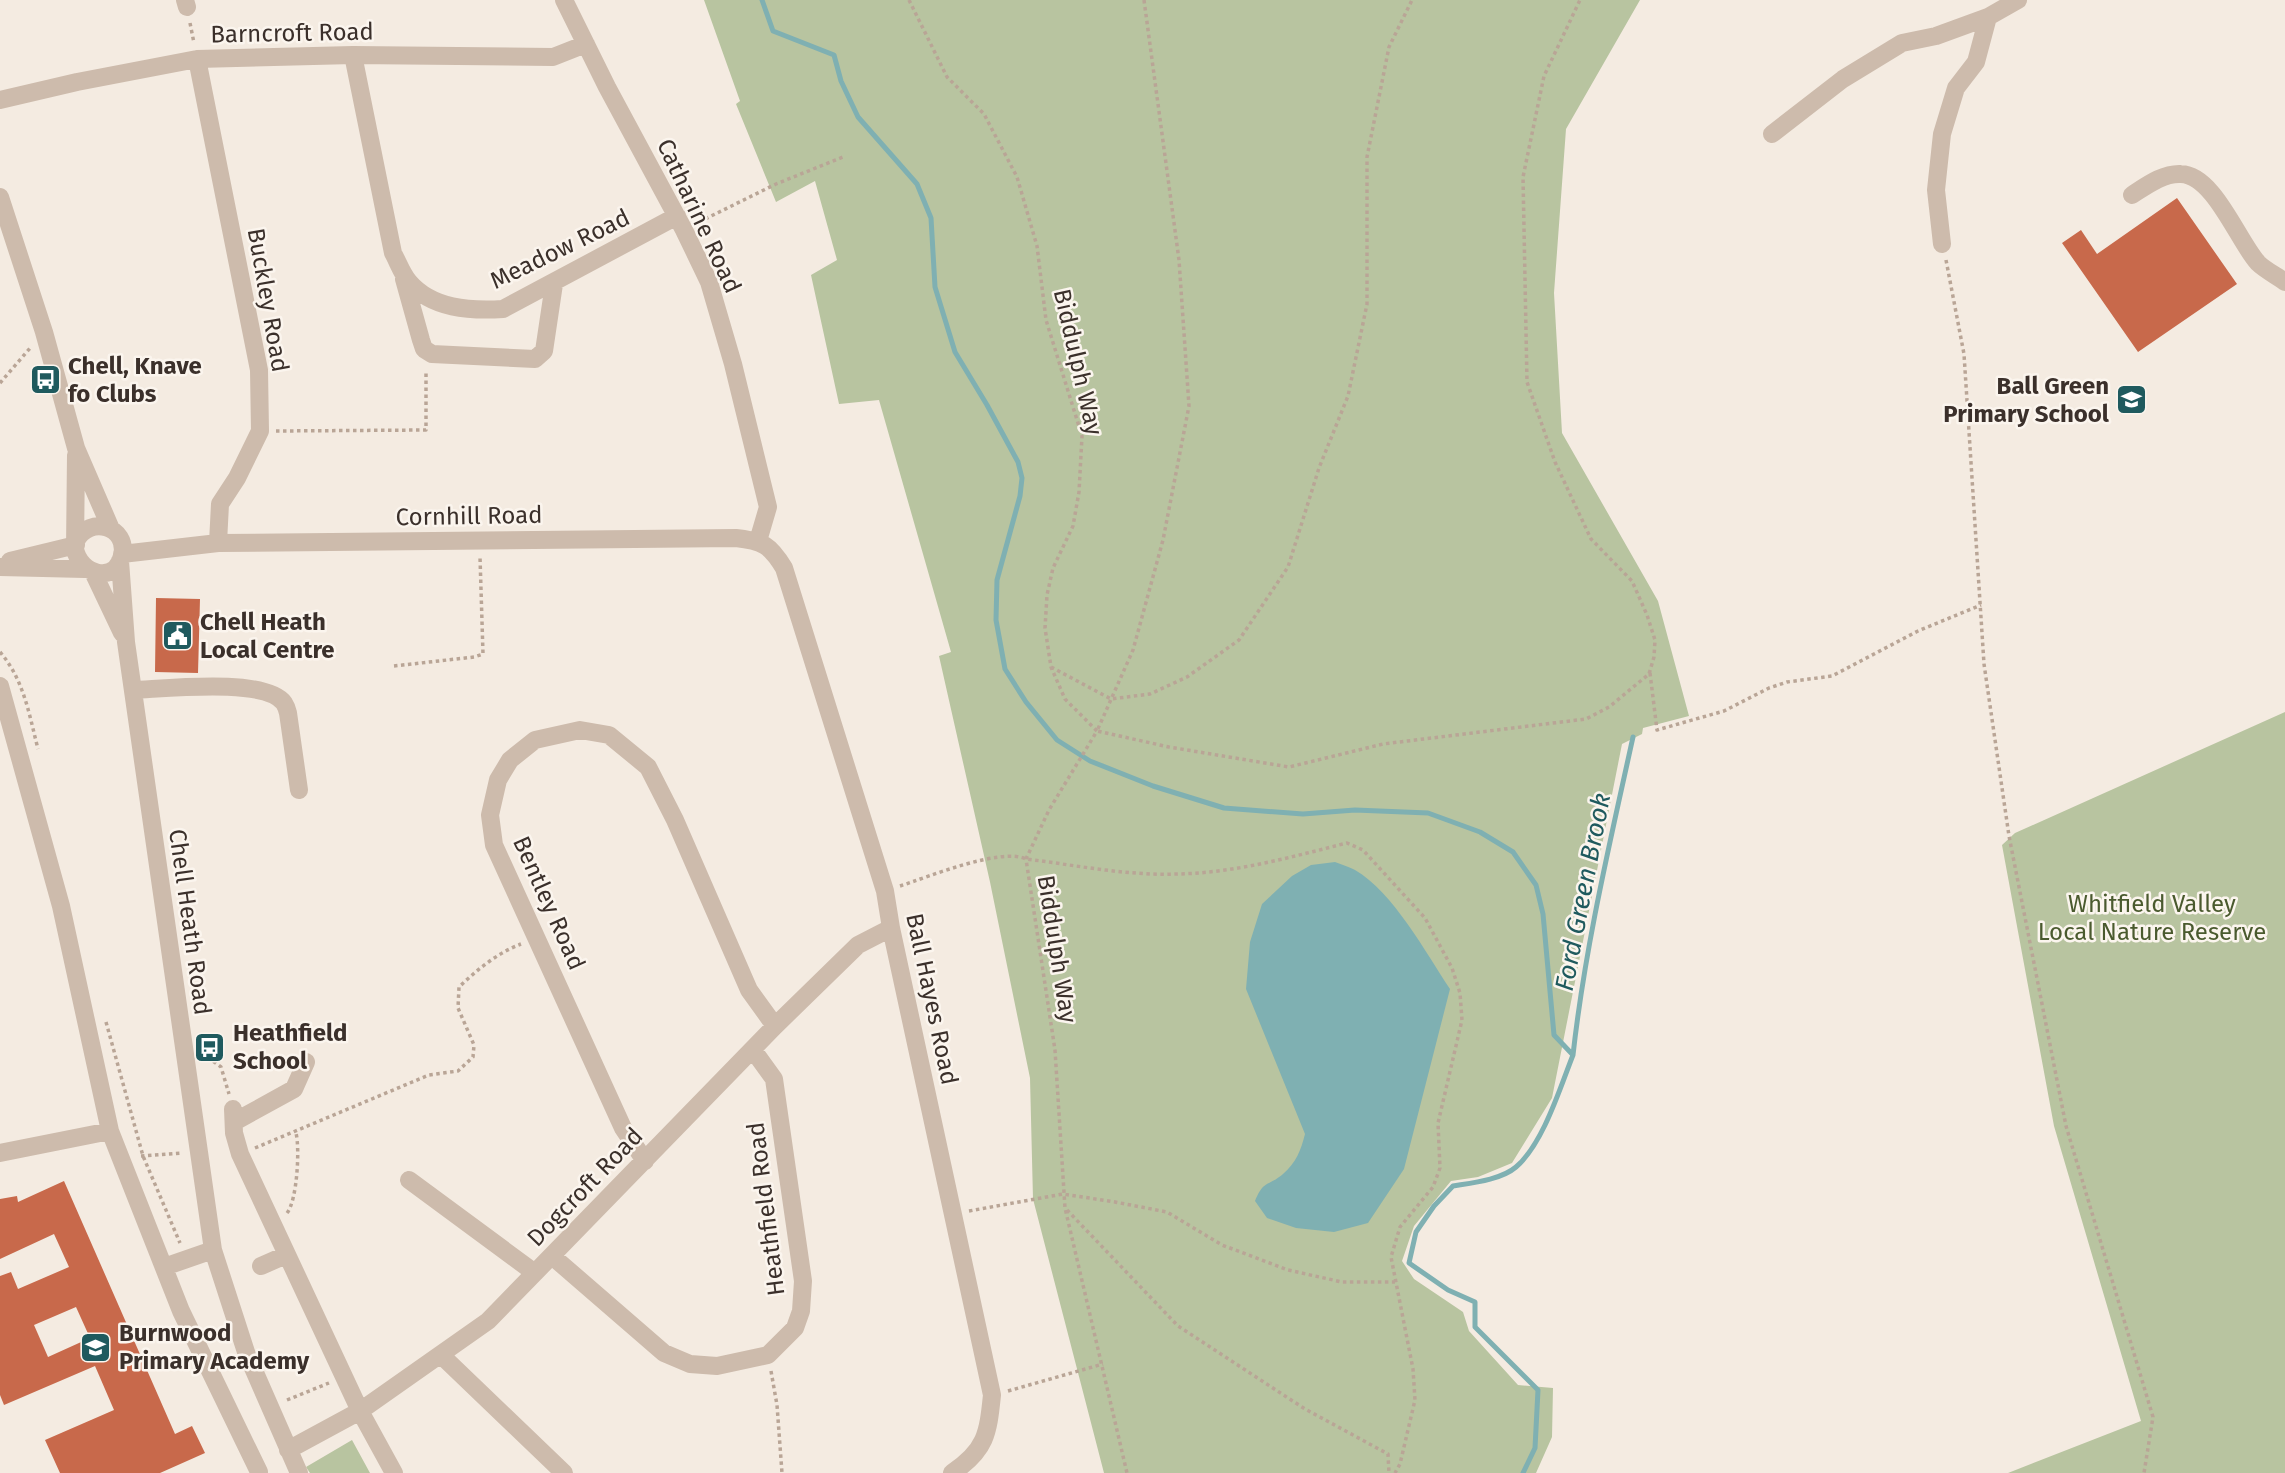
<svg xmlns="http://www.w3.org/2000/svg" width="2285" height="1473" viewBox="0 0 2285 1473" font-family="'Fira Sans',sans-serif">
  <rect width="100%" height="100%" fill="#f4ebe1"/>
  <path fill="#b8c4a0" d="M704 0H1640L1566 129 1554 293 1562 433 1658 601 1689 716 1643 728 1642 734 1622 744 1552 1098 1512 1163 1478 1177 1451 1181 1414 1226 1402 1261 1414 1279 1463 1312 1469 1331 1518 1385 1553 1388 1552 1437 1536 1473H1104L1033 1199 1030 1078 990 882 939 656 951 652 879 400 839 404 811 275 837 260 815 181 776 202 736 104 740 101Z
    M2285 712V1473H2008L2141 1421 2054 1126 2002 845 2015 833Z
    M352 1440 370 1473H310L306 1467Z"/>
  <path fill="#7fb0b2" d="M1335 862C1342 865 1350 867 1355 870 1393 892 1426 953 1450 989L1404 1169 1368 1223 1334 1232 1296 1228 1267 1218 1255 1201C1264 1179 1268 1187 1283 1174 1296 1163 1301 1150 1305 1134L1246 989 1250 942 1262 904 1292 876 1311 865Z"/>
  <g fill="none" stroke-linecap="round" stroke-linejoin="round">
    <path stroke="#7fb0b2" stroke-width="5" d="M762 0 773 31 834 55 841 81 858 117 917 184 931 218 935 287 955 352 987 405 1018 462 1022 478 1020 496 997 580 996 620 1005 669 1026 702 1057 740 1090 761 1153 786 1224 808 1303 814 1355 810 1428 813 1480 832 1513 852 1536 885 1543 914 1554 1035 1573 1055C1560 1088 1543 1144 1516 1167 1501 1180 1471 1183 1453 1186L1434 1206 1416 1232 1409 1263 1448 1290 1475 1302V1327L1538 1390 1535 1448 1523 1473
      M1573 1055C1585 947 1610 842 1633 737"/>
  </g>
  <path fill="#c8694b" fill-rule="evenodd" d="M2177 198 2237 284 2138 352 2062 243 2081 230 2097 254Z
    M156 598 200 599 198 673 155 672Z
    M64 1181 175 1434 192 1426 205 1453 160 1473H60L45 1440 114 1410 95 1366 4 1405 0 1395V1276L11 1272 18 1289 69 1267 54 1234 0 1259V1199L17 1196 18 1202ZM76 1307 90 1338 48 1357 34 1325Z"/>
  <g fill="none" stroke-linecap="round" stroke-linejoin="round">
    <path stroke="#b9a596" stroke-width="3.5" stroke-dasharray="3.5 3.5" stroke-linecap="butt" d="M909 0 947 77 984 114 1017 177 1037 246 1046 320 1082 436 1079 492 1073 526 1053 568 1047 595 1045 628 1051 667 1065 699 1097 731 1049 810 1026 859 1055 1050 1065 1208 1127 1473
      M1144 0 1179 260 1189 406 1163 540 1133 650 1097 731 1169 747 1289 767 1383 744 1586 719 1609 707 1649 674 1654 657 1655 640 1647 615 1632 581 1591 539 1555 462 1527 382 1523 177 1544 76 1580 0
      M190 23 194 43
      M699 222 776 184 843 157
      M1946 260 1964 354 1984 664 2009 836 2066 1126 2153 1417 2144 1473
      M0 383 31 347
      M276 431 426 430V370
      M0 652C24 680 29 714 38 749
      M394 666 474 657 483 654 480 557
      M1051 667 1111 699 1150 694 1187 677 1239 640 1288 567 1319 468 1348 396 1367 304V157L1389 47 1412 0
      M1650 673 1657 730 1724 711 1769 688 1787 682 1832 676 1918 631 1981 605
      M900 886C928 877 1001 847 1026 859 1075 865 1127 876 1177 874 1235 873 1291 857 1347 843L1363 850 1425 918 1452 968 1460 993 1462 1020 1438 1123 1440 1168 1433 1187 1400 1227 1391 1257 1413 1369 1415 1400 1400 1464 1395 1473
      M106 1022 143 1156 180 1243
      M202 1053 221 1067 229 1094
      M255 1148 429 1075 458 1071 473 1057 474 1045 458 1008 459 987C477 970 497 953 521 944
      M141 1156 182 1153
      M1067 1210 1178 1326 1305 1409 1388 1454 1389 1473
      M969 1211 1063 1194 1115 1202 1167 1212 1222 1245 1288 1270 1342 1282H1395
      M287 1213C297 1201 300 1149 296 1133
      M771 1371 777 1405 782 1473
      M1008 1391 1103 1364
      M287 1400 329 1383"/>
    <path stroke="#cdbbac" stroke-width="18" d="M185 0 187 7
      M564 0 607 87 684 230 709 282 733 364 768 507 758 541
      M353 55 393 253C398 262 402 274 409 282 432 309 470 311 503 309L677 216
      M197 59 259 370 260 431 237 478 220 504 218 543
      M0 100 77 82 197 59 353 55 553 57 586 44
      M1772 134 1843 79 1902 43 1936 36 1988 17
      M2132 195C2146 186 2163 173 2181 174 2214 175 2238 241 2258 263 2265 270 2277 276 2285 282
      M0 197 44 332 76 448 111 529
      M1942 244 1936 190 1942 134 1956 88 1976 62 1988 17 2018 0
      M404 279 421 340 424 349 432 354 535 359 544 351 554 284
      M76 455 75 549C80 575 115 584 122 556 129 526 89 515 76 541
      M122 554 218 543 736 538C763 541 770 545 784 568L885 891 891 928 992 1395C988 1434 986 1450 952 1473
      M10 561 76 545
      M120 561 126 642 213 1250 246 1352 299 1473
      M0 567 85 569
      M93 572 122 633
      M0 686 61 906 110 1131 181 1311 259 1472
      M133 690C163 689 265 677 284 703 286 706 287 709 288 713L299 790
      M233 1109 234 1133 240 1154 360 1411 394 1473
      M234 1122 294 1089 306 1062
      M0 1153 110 1131
      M645 1161 623 1128 494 845 490 815 498 780 510 760 535 740 580 730 609 735 648 767 675 820 749 990 775 1026
      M409 1180 535 1273
      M552 1256 664 1353 690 1364 717 1366 768 1355 795 1328 801 1311 803 1281 774 1079 753 1050
      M261 1266 286 1255
      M164 1267 213 1250
      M441 1355 564 1473
      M288 1450 360 1411 488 1321 775 1026 858 945 891 928"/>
  </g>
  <defs>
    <symbol id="bus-square" viewBox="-11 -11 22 22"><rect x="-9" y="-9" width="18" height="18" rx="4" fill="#1f5a5e" stroke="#fbf5ee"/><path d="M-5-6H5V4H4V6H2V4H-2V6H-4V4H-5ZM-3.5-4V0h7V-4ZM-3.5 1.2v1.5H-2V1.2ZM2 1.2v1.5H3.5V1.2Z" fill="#fff"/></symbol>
    <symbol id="school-square" viewBox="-11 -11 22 22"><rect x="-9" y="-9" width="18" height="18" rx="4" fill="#1f5a5e" stroke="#fbf5ee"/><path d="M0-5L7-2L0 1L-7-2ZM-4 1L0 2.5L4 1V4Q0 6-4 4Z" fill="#fff"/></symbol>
    <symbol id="civic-square" viewBox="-11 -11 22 22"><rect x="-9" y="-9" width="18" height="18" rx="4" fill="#1f5a5e" stroke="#fbf5ee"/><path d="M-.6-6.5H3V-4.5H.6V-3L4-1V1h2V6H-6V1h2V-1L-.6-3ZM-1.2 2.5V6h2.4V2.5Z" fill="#fff"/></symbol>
  </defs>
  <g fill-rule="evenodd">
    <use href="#bus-square" x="28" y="362" width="35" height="35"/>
    <use href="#school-square" x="2114" y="382" width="35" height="35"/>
    <use href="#civic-square" x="160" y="618" width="35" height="35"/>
    <use href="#bus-square" x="192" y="1030" width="35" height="35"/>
    <use href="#school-square" x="78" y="1330" width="35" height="35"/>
  </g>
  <g text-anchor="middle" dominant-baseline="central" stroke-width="5" stroke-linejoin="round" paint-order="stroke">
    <g font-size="24" fill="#3b302b" stroke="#fbf5ee">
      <text transform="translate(292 33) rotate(-1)">Barncroft Road</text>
      <text transform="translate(699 216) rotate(65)">Catharine Road</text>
      <text transform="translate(560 249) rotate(-26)">Meadow Road</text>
      <text transform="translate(268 300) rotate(80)">Buckley Road</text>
      <text transform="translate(1078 362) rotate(77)">Biddulph Way</text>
      <text transform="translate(469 516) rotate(-1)">Cornhill Road</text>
      <text transform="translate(549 903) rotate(66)">Bentley Road</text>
      <text transform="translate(190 922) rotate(82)">Chell Heath Road</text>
      <text transform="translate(1057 949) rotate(81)">Biddulph Way</text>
      <text transform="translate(932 999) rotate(78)">Ball Hayes Road</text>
      <text transform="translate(585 1187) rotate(-46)">Dogcroft Road</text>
      <text transform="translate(766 1209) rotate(-97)">Heathfield Road</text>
    </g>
    <g font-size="24" font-weight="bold" fill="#3b302b" stroke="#fbf5ee" text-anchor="start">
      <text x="68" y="366">Chell, Knave<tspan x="68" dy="28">fo Clubs</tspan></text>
      <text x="2109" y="386" text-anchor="end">Ball Green<tspan x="2109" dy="28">Primary School</tspan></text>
      <text x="200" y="622">Chell Heath<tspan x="200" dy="28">Local Centre</tspan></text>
      <text x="233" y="1033">Heathfield<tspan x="233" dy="28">School</tspan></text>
      <text x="119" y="1333">Burnwood<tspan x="119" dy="28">Primary Academy</tspan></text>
    </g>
    <g font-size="24" fill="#4a5a2e" stroke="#fbf5ee">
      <text x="2152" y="904">Whitfield Valley<tspan x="2152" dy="28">Local Nature Reserve</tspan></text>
    </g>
    <g font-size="26" font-style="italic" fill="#1f5a5e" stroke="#fbf5ee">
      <text transform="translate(1583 892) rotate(-79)">Ford Green Brook</text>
    </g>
  </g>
</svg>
